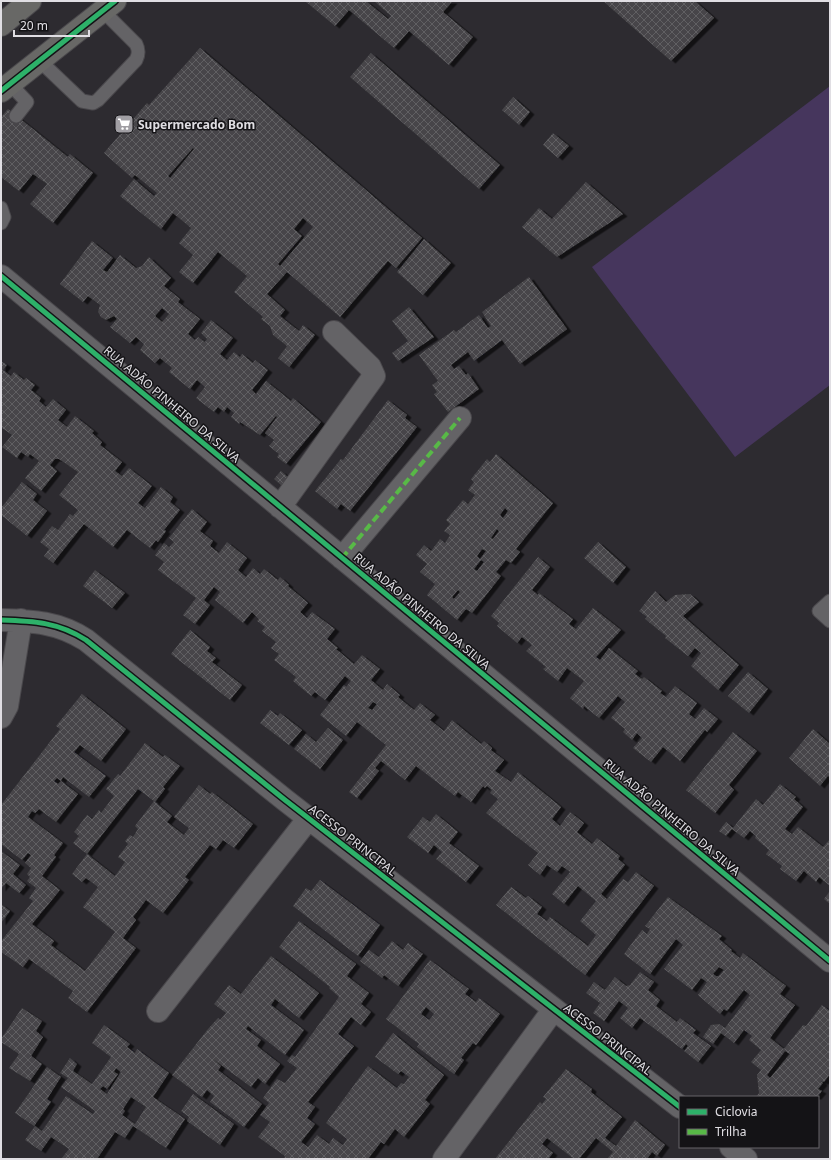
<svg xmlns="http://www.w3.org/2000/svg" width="831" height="1160" viewBox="0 0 831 1160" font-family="'Noto Sans',sans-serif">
  <defs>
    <pattern id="building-cross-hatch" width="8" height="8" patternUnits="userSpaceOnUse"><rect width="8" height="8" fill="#464548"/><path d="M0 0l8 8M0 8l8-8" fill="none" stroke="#605f62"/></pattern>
    <filter id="shadow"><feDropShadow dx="4.5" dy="2.5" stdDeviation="0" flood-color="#0009"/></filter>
  </defs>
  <rect width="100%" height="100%" fill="#2d2b30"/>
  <path fill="#46365d" d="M830 86V385L735 457 592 267Z"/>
  <path fill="url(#building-cross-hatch)" fill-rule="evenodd" filter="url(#shadow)" d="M305 1H366L388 19 391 16 374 1H453L443 12 473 37 449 65 409 31 394 48 349 10 335 26Z
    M603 1H695L714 18 671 61Z
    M200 48 422 238 396 268 388 261 340 317 287 272 267 294 285 310 280 316 299 331 303 325 315 335 289 367 278 358 287 346 273 335 270 326 261 319 263 317 234 292 247 276 218 252 193 283 179 272 193 255 179 243 191 228 173 213 161 229 120 196 134 179 154 196 157 193 135 175 132 178 104 153 147 103 149 105ZM193 148 194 149 170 178 168 176ZM303 218 313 227 280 266 278 264 302 236 294 229Z
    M371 53 500 165 479 189 350 77Z
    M513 97 530 112 519 125 502 110Z
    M8 109 68 157 70 154 93 173 53 223 30 204 47 184 33 174 19 191 1 177V117Z
    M553 133 569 146 558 158 543 145Z
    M586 182 623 214 557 257 522 227 539 208 552 219Z
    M424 239 451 263 423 295 397 272Z
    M92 241 113 258 103 270 107 272 120 255 136 268 142 266 149 257 171 278 164 286 180 299 178 302 200 319 188 334 195 340 198 337 205 342 207 339 201 333 211 320 233 338 220 354 227 360 234 352 240 357 242 354 253 363 255 360 268 370 252 390 256 394 266 381 291 401 293 398 321 422 286 464 277 457 279 454 269 446 274 440 265 433 277 417 276 416 260 435 240 422 239 424 231 417 234 413 227 407 224 412 218 407 214 412 196 398 205 387 197 380 190 389 169 372 172 368 160 358 155 363 140 350 144 344 136 337 130 343 110 327 117 319 114 316 106 320 101 317 98 312 100 305 88 296 83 302 60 284ZM162 308 169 314 162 322 155 316Z
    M529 277 567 329 520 364 502 340 474 361 468 352 451 365 454 369 459 366 466 375 468 373 479 389 448 412 434 394 437 392 432 385 438 381 419 355 454 330 456 332 479 315 488 328 491 326 482 312Z
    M409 307 434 337 398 361 392 353 408 341 392 321Z
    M1 361 7 365 3 370 11 376 14 372 24 380 26 378 35 385 31 390 41 398 39 401 46 407 53 399 66 410 58 420 67 427 75 416 94 431 92 433 102 442 100 445 122 462 115 471 122 476 129 468 152 486 138 503 145 508 161 487 173 497 170 502 180 510 164 530 166 531 158 542 156 540 150 548 127 530 113 547 84 524 53 563 44 556 49 549 40 542 52 526 58 530 70 514 73 516 78 510 59 495 78 472 59 459H55L50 465 57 471 41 491 25 478 39 461 30 454 28 457 21 452 17 458 2 447 12 435 2 428 1 429Z
    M388 400 407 415 405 418 417 427 350 511 341 504 337 509 315 491 341 459 343 460Z
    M496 454 553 503 516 549 520 552 516 557 511 563 506 560 496 572 501 576 472 613 466 609 457 620 427 595 435 584 420 572 427 564 416 555 424 545 431 551 440 539 445 543 450 535 444 531 450 524 446 520 463 500 468 504 475 495 468 490 474 482 471 479 487 459 490 462ZM505 508 508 511 503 518 500 515ZM497 529 499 531 493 539 491 538ZM482 549 486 551 480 559 477 556ZM481 560 484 562 477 571 474 569ZM458 590 460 592 454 599 452 597Z
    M281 471 289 478 282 486 274 479Z
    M22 482 37 494 33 500 47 511 27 536 1 515V508Z
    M192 509 207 522 200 531 213 541 210 546 219 553 227 542 247 558 238 570 246 577 253 568 260 574 264 569 278 580 280 577 289 585 288 586 308 603 300 612 307 618 312 612 335 629 327 639 338 648 336 649 354 664 362 655 380 669 371 680 383 690 387 684 400 695 398 697 414 710 420 703 435 715 430 720 444 731 452 720 481 744 484 741 492 748 491 750 504 760 495 771 511 782 518 772 561 807 552 819 560 826 570 812 584 823 577 832 592 844 597 838 620 856 618 859 625 865 601 894 607 899 623 879 628 882 636 872 654 886 585 975 496 905 511 887 526 898 528 896 542 907 537 914 547 921 550 917 588 946 596 935 580 921 596 901 578 886 564 904 552 894 570 872 562 866 557 872 547 865 540 875 528 865 538 853 486 813 498 799 490 793 492 790 487 786 485 788 483 786 471 802 458 792 455 796 416 766 405 780 381 761 375 768 379 771 357 798 349 792 386 745 357 722 346 736 320 715 344 685 346 687 351 681 345 676 325 700 315 692 311 696 293 681 296 677 274 660 279 654 271 648 276 642 262 631 265 627 257 621 259 619 252 612 243 623 215 600 220 592 214 587 204 600 210 605 195 624 183 615 196 598 158 570 164 562 155 555 164 543 169 547 174 542 169 538ZM373 702 377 704 372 710 368 708Z
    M598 542 626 567 613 583 584 558Z
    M538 557 550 567 532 590 538 595 539 593 573 619 569 624 576 629 593 608 621 630 596 657 600 660 609 648 638 671 635 674 642 679 644 677 662 691 660 693 666 697 675 686 697 703 689 714 695 719 704 708 718 719 707 732 705 730 680 761 663 747 651 762 633 748 642 738 637 733 632 740 623 732 625 729 611 718 625 702 618 696 599 718 584 706 583 709 570 698 584 681 567 668 558 681 543 669 546 667 526 651 532 645 522 637 517 643 497 626 499 623 491 616Z
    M95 570 125 593 112 608 83 586Z
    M655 591 666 602 675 595 690 594 699 602 683 616 739 665 718 690 691 666 701 653 695 648 688 656 665 638 666 636 645 619 647 617 639 611Z
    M190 630 210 647 207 651 216 658 212 662 242 685 230 700 171 654Z
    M748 672 768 689 749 713 728 696Z
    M82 694 126 729 101 761 80 745 74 752 106 776 89 797 63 777 61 781 57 778 54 781 58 784 61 781 78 794 56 822 39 809 35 813 32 811 28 817 63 843 54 855 56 857 42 876 60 890 32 924 54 941 51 945 85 971 115 932 83 907 98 887 86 878 82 882 72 874 87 854 115 876 125 862 118 857 128 844 125 841 130 835 133 837 138 829 135 826 154 801 138 789 87 854 73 843 79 836 74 832 87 815 92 819 99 810 101 813 114 796 106 789 118 774 120 776 145 743 163 757 165 755 180 766 163 787 165 789 155 802 172 816 167 822 184 835 189 828 174 817 199 785 210 794 212 792 253 824 234 848 223 840 216 849 210 845 185 877 189 880 163 913 146 900 133 917 136 920 123 938 136 948 87 1012 68 998 73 991 29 959 23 967 1 952V939L2 940 33 901 29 898 36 888 27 881 30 877 27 874 31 868 25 863 31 855 28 853 22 860 1 844V805L60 729 56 726Z
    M270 710 278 716 280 713 302 730 289 745 260 723Z
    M328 728 343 740 320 769 294 749 306 734 316 742Z
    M813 729 830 744V777L828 776 820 786 789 758Z
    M733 732 757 751 729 785 734 790 715 813 686 790Z
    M780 784 796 797 794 799 803 807 785 829 792 834 798 827 823 847 830 839V886L819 877 816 882 804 871 796 881 780 869 782 866 766 854 769 850 755 838 756 836 750 831 744 838 732 829 726 836 719 831 726 822 733 828 756 799 763 805Z
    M436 814 458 832 449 843 479 866 466 882 436 859 442 852 434 845 428 853 407 837 423 817 430 822Z
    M1 851 20 865 13 874 26 885 19 893 6 883 1 889Z
    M320 880 380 925 358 956 293 906 306 888 311 891Z
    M830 891V904L824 899Z
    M668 897 722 936 719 939 732 950 731 951 740 958 743 953 786 986 780 994 795 1005 770 1038 784 1049 803 1025 806 1026 822 1005 830 1011V1074L824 1082 821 1081 823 1083 818 1089 822 1091 817 1097H756L759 1093 757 1075 761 1070 751 1062 761 1050 749 1040 752 1036 744 1030 734 1043 721 1033 713 1044 703 1037 711 1025 719 1024 725 1028 750 995 744 990 727 1011 724 1009 720 1014 698 995 707 982 701 978 692 990 664 969 683 945 676 939 650 974 624 954 642 930 647 934 650 929 645 926ZM719 967 724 970 719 976H716L713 974ZM785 1051 790 1054 770 1078 767 1075Z
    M1 904 10 911 1 923Z
    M299 921 356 964 347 976 369 993 361 1004 371 1012 361 1025 351 1017 338 1034 354 1046 308 1102 315 1107 307 1118 315 1124 301 1142 308 1147 317 1135 329 1144 333 1138 343 1145 347 1139 326 1123 368 1066 397 1088 401 1083 404 1084 409 1077 401 1071 398 1074 375 1057 393 1033 444 1075 425 1100 430 1104 404 1137 395 1129 384 1144 381 1142 368 1159H284L285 1156 258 1137 270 1122 260 1115 269 1103 263 1098 277 1079 285 1083 297 1068 287 1061 292 1055 295 1057 339 997 329 988 330 987 279 947Z
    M392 941 403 950 408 943 423 954 398 986 384 975 382 978 360 961 369 950 379 957Z
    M271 956 319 993 299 1018 275 999 271 1005 304 1030 285 1055 248 1026 246 1029 261 1040 257 1046 280 1064 265 1084 258 1078 251 1087 213 1059 221 1066 218 1070 262 1104 244 1127 210 1102 214 1096 207 1090 202 1097 172 1075 208 1029 218 1018 220 1020 226 1013 214 1004 229 985 241 994Z
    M430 960 469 989 465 994 476 1002 479 998 500 1014 476 1045 473 1043 461 1058 464 1060 454 1074 417 1047 419 1044 386 1019ZM426 1007 434 1014 429 1020 421 1014Z
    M640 972 654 982 648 990 660 1000 656 1006 677 1022 680 1018 696 1030 693 1033 711 1046 698 1062 684 1051 688 1046 686 1044 682 1049 640 1018 632 1028 620 1018 628 1008 619 1001 604 1021 593 1013 600 1003 586 993 594 982 605 990 615 977 626 986 630 985Z
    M22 1008 42 1021 36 1031 43 1037 31 1056 42 1064 30 1081 9 1068 19 1054 1 1042V1039Z
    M104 1025 130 1044 127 1047 135 1053 137 1049 169 1073 153 1097 185 1119 166 1148 133 1126 125 1138 115 1132 97 1159H61L69 1149 51 1137 41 1151 25 1140 35 1126 42 1131 66 1096 93 1114 95 1111 61 1087 68 1078 60 1073 70 1058 77 1064 73 1071 92 1084 111 1057 92 1043ZM116 1068 121 1072 107 1094 100 1089 103 1086 107 1089 118 1074 114 1072ZM131 1097 146 1107 135 1124 122 1115 125 1111 123 1109Z
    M47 1067 61 1077 47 1099 51 1102 34 1126 15 1113Z
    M566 1069 592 1089 591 1092 622 1117 605 1138 616 1146 635 1120 665 1145 657 1156 652 1152 647 1159H607L613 1152 596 1138 579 1159H574L547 1138 542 1144 553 1153 548 1159H495L540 1102 542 1104 546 1099 543 1097Z
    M193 1094 234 1124 220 1145 187 1121 189 1117 181 1111Z"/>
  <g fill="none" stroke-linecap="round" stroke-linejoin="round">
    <defs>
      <path id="service" d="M40 61 82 101 93 103 98 100 136 60C139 54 139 50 136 44L103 11
        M10 84 27 102 16 116
        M1 208 4 217 1 223
        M830 601 819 611 830 621"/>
      <path id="minor" d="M1 276 830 961
        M280 507 374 376 370 367 334 332
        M342 558 460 418
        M1 620C33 621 58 622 86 640L285 800 680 1107
        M1 717 7 706 21 620
        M158 1011 309 818
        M731 1147 746 1159
        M444 1159 554 1009"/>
      <path id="primary" d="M1 25 30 1
        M1 91 115 1"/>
    </defs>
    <use href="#service" stroke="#4a484c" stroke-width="15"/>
    <use href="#minor" stroke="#4a484c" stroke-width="24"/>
    <use href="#primary" stroke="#4a484c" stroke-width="24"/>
    <use href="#service" stroke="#646366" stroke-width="13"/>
    <use href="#minor" stroke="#646366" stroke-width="22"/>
    <use href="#primary" stroke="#686866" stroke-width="22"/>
    <path stroke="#58b947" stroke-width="4" stroke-dasharray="8 4" stroke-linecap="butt" d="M342 558 460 418"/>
    <defs>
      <path id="cycleway" d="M1 91 115 1
        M1 276 830 961
        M1 620C33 621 58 622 86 640L285 800 680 1107"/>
    </defs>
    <use href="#cycleway" stroke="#141316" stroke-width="8"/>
    <use href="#cycleway" stroke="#2db169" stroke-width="5"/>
  </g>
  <defs>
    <symbol id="supermarket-square" viewBox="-11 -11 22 22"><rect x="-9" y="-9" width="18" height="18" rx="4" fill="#a19fa4" stroke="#141316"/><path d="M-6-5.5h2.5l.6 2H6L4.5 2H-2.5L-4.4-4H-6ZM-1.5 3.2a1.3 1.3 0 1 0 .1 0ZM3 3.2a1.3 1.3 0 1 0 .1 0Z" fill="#fff"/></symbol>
  </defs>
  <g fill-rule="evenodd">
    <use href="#supermarket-square" x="113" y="113" width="22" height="22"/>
  </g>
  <g text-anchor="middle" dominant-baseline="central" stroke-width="3" stroke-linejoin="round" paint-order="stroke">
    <g font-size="12" font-weight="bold" fill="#e0dee3" stroke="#141316" text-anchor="start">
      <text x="138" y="124">Supermercado Bom</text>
    </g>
    <g font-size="12" fill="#e0dee3" stroke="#141316">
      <text transform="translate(172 404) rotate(40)">RUA ADÃO PINHEIRO DA SILVA</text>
      <text transform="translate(422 611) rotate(40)">RUA ADÃO PINHEIRO DA SILVA</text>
      <text transform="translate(672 817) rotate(40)">RUA ADÃO PINHEIRO DA SILVA</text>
      <text transform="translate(353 840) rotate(38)">ACESSO PRINCIPAL</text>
      <text transform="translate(608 1039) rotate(38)">ACESSO PRINCIPAL</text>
    </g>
  </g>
  <rect width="831" height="1160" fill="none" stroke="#e0dee3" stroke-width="4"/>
  <rect x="679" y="1096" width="140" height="52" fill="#141316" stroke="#666468"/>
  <rect x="687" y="1109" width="20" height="6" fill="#2db169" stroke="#666468"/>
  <text x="715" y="1116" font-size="12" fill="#e0dee3">Ciclovia</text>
  <rect x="687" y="1129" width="20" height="6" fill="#58b947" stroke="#666468"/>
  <text x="715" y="1136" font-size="12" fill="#e0dee3">Trilha</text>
  <path d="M14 30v6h75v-6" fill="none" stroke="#e0dee3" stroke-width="2"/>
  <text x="20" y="30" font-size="12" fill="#e0dee3" stroke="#141316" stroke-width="3" paint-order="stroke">20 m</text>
</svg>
